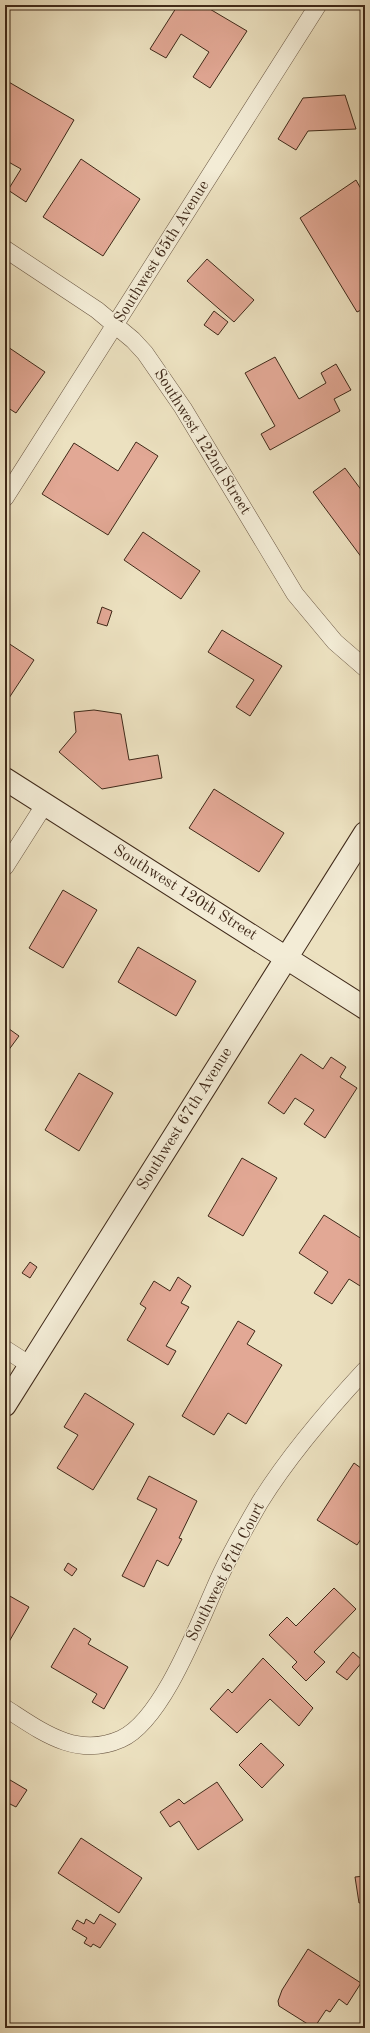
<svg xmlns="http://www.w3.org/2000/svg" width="370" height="2033" viewBox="0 0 370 2033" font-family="'Old Standard TT',serif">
  <rect width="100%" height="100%" fill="#ece1c0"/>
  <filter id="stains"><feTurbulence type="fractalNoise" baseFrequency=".005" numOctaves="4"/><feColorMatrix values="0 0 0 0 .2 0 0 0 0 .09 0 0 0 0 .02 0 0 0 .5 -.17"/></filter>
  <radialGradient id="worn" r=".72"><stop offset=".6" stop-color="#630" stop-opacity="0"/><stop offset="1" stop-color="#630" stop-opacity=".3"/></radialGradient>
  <path fill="#e2a895" stroke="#3f2919" d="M178 5H203L247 31 210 88 193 77 209 52 181 34 166 58 150 49Z
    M7 81 74 120 26 202 8 190 21 169 5 160V85Z
    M345 95 356 129 308 131 296 150 278 139 303 98Z
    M81 159 140 199 103 256 43 217Z
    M356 180 365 196V308L357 312 300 218Z
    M207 259 254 300 234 322 187 281Z
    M214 311 228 322 218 335 204 325Z
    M5 345 45 372 16 413 5 406Z
    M275 357 299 399 326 383 321 373 336 364 351 390 334 399 340 411 270 450 261 434 275 426 245 373Z
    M136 442 158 456 108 535 42 494 74 443 118 471Z
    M345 468 365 495V556L362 558 313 492Z
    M143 532 200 571 181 599 124 560Z
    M102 607 112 611 107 626 97 623Z
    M222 630 282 666 250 716 236 707 254 680 208 652Z
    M5 641 34 660 9 698 5 695Z
    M94 710 121 714 129 760 158 755 162 778 102 789 59 752 76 732 74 712Z
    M214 789 284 833 259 872 189 828Z
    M63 890 97 910 63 968 29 948Z
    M138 947 196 981 176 1016 118 982Z
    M5 1026 19 1036 5 1055Z
    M301 1054 323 1069 331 1057 346 1067 340 1077 357 1088 325 1138 304 1124 314 1110 295 1098 284 1114 268 1103Z
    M79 1073 113 1093 79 1151 45 1130Z
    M242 1158 277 1178 243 1236 208 1216Z
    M324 1215 365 1241V1289L349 1279 332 1304 314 1293 328 1272 299 1253Z
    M30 1262 37 1267 30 1278 22 1273Z
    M178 1277 191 1286 181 1303 189 1307 166 1346 176 1351 168 1365 127 1340 146 1308 140 1304 154 1281 170 1291Z
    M238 1321 255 1331 247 1344 282 1365 246 1424 228 1413 214 1435 182 1416Z
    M85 1393 134 1424 93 1490 57 1468 78 1435 64 1427Z
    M354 1463 365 1471V1533L357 1545 317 1520Z
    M149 1476 197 1501 179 1538 182 1539 168 1566 157 1560 144 1587 122 1576 157 1509 137 1499Z
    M68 1563 77 1569 72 1576 64 1570Z
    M334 1588 356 1609 314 1652 325 1662 306 1681 292 1667 297 1662 269 1635 287 1617 296 1626Z
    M8 1595 29 1607 6 1647 5 1601Z
    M74 1628 91 1639 88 1644 128 1667 104 1709 92 1702 97 1694 51 1667Z
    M353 1652 363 1661 347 1680 336 1672Z
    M263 1658 313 1708 299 1726 270 1699 237 1733 210 1709 228 1689 232 1693Z
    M261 1743 284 1765 262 1788 239 1765Z
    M5 1777 27 1790 16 1807 8 1803 5 1808Z
    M217 1782 243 1820 198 1850 179 1821 170 1827 160 1812 179 1799 184 1804Z
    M81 1838 142 1878 119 1913 58 1873Z
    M365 1876V1902L359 1903 355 1877Z
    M100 1914 116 1924 100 1948 93 1944 91 1947 84 1943 87 1938 72 1929 77 1920 84 1924 86 1919 94 1924Z
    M308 1949 361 1983 347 2005 339 1999 330 2012 326 2010 314 2028 279 2006 278 2001 282 1990Z"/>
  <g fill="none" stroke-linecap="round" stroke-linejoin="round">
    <defs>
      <path id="street" d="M5 249 97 310 133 340 145 353 183 408 295 594 335 642 365 668
        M5 498 318 5
        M5 867 45 804
        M5 1349 30 1365
        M5 1708C41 1731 76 1759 121 1739 164 1720 201 1617 221 1574 233 1549 246 1526 260 1502 290 1454 327 1411 365 1370"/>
      <path id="secondary" d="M5 779 365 1008
        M5 1405 365 833"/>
    </defs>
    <use href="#street" stroke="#6a5743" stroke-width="18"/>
    <use href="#secondary" stroke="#3f2919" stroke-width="24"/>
    <use href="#street" stroke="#f3ecd6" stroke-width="17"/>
    <use href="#secondary" stroke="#f3ecd6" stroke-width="22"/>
  </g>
  <g text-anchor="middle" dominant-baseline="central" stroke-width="3" stroke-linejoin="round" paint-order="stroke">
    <g font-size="16" fill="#3f2919" stroke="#f3ecd6">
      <text transform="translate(162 252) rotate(-58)">Southwest 65th Avenue</text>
      <text transform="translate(202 442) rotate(58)">Southwest 122nd Street</text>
      <text transform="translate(185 893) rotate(32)">Southwest 120th Street</text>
      <text transform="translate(185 1119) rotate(-58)">Southwest 67th Avenue</text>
      <text transform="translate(226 1572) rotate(-63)">Southwest 67th Court</text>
    </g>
  </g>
  <rect width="370" height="2033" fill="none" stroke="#ece1c0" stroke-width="20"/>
  <rect x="6" y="6" width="358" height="2021" fill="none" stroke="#3f2919" stroke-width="2"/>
  <rect x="10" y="10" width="350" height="2013" fill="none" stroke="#3f2919"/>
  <rect width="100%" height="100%" filter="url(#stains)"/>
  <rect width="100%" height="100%" fill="url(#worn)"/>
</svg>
